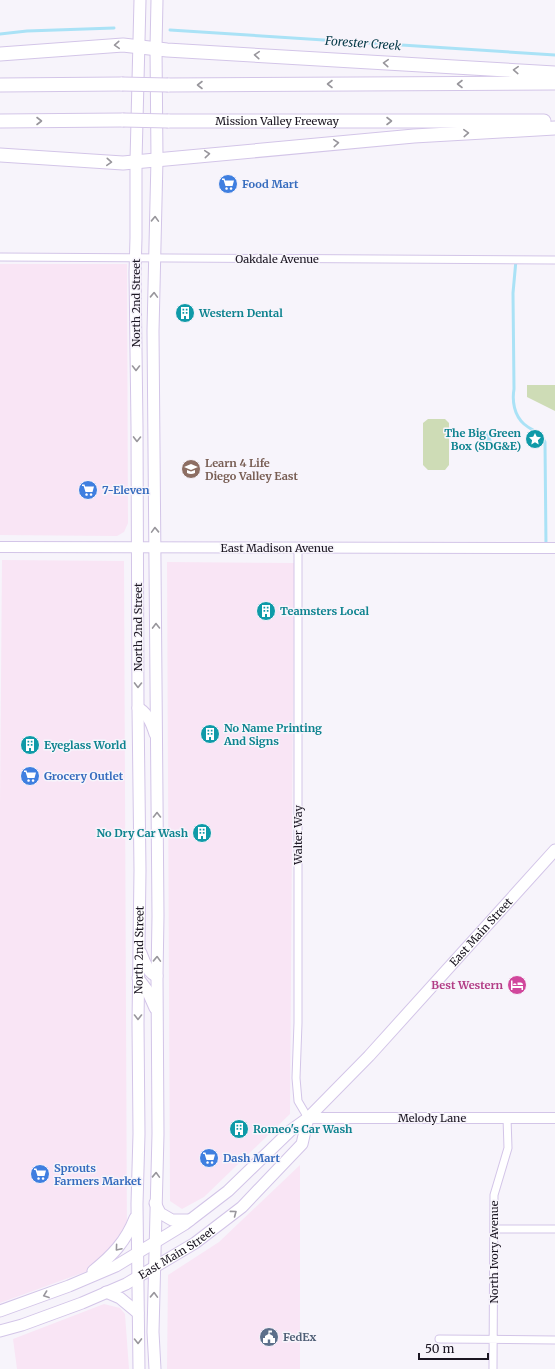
<svg xmlns="http://www.w3.org/2000/svg" width="555" height="1369" viewBox="0 0 555 1369" font-family="Merriweather,serif">
  <rect width="100%" height="100%" fill="#f7f4fb"/>
  <path fill="#f9e5f5" d="M0 264H127L128 523 124 532 117 536 0 535Z
    M2 560 124 561 127 1241 104 1265 0 1303V807Z
    M167 562 294 563 290 1114 204 1197 182 1209 170 1201Z
    M300 1165V1369H167L168 1275 219 1242Z
    M104 1304 120 1308 125 1314 129 1369H17L13 1339Z"/>
  <path fill="#cedcb6" d="M527 385H555V411L527 397Z
    M428 419H445L449 423V465L445 470H428L423 465V423Z"/>
  <path fill="#aae2f6" d="M484 430C490 432 492 440 492 446L490 447 485 446 483 432Z"/>
  <g fill="none" stroke-linecap="round" stroke-linejoin="round">
    <path stroke="#aae2f6" stroke-width="3" d="M170 30 555 55
      M0 34 27 31 114 28
      M516 260 513 293 514 389C512 401 514 415 524 424 532 431 541 432 545 442L546 546"/>
    <defs>
      <path id="street" d="M0 257 555 260
        M298 548V1023L296 1078 298 1101 308 1118
        M494 1229H555
        M439 1339 555 1340
        M493 1369 494 1195 508 1148 507 1118"/>
      <path id="secondary" d="M0 547 555 548
        M308 1118H555"/>
      <g id="primary">
        <path d="M138 708C147 712 152 724 155 734"/>
        <path d="M141 953C144 961 148 974 157 976"/>
        <path d="M138 978 147 990 155 1008"/>
        <path d="M155 1203 160 1213 172 1220H190"/>
        <path d="M93 1271C112 1256 126 1241 135 1218"/>
        <path d="M106 1292 120 1298 138 1313"/>
        <path id="s1" d="M0 1311 69 1286 116 1266 185 1224 228 1191 290 1131 308 1118 369 1056 555 850"/>
        <path id="s2" d="M0 1331 22 1325 82 1303 126 1284 195 1243 242 1207 302 1144 308 1118"/>
        <path id="s3" d="M139 1369 137 1204 139 1134 138 1023 140 870 138 708 137 427 135 273 136 238V161L140 0"/>
        <path d="M155 1369 153 1332 158 1134 157 976 158 916 153 331 157 159 156 48 157 0"/>
      </g>
      <g id="highway">
        <path d="M0 54 123 45 167 50 555 73"/>
        <path d="M0 85 122 84"/>
        <path d="M168 85 555 83"/>
        <path d="M0 121 123 120"/>
        <path id="s4" d="M168 121H544"/>
        <path d="M0 155 123 163 414 136 555 128"/>
      </g>
    </defs>
    <use href="#street" stroke="#d3c5e8" stroke-width="9"/>
    <use href="#secondary" stroke="#d3c5e8" stroke-width="12"/>
    <use href="#primary" stroke="#d3c5e8" stroke-width="13"/>
    <use href="#highway" stroke="#d3c5e8" stroke-width="15"/>
    <use href="#street" stroke="#fff" stroke-width="7"/>
    <use href="#secondary" stroke="#fff" stroke-width="10"/>
    <use href="#primary" stroke="#fff" stroke-width="11"/>
    <use href="#highway" stroke="#fff" stroke-width="13"/>
    <defs>
      <path id="highway-bridge" d="M122 84 168 85
        M123 120 168 121"/>
    </defs>
    <use href="#highway-bridge" stroke="#d3c5e8" stroke-width="15" stroke-linecap="butt"/>
    <use href="#highway-bridge" stroke="#fff" stroke-width="13"/>
  </g>
  <defs><path id="oneway-chevron" d="M-2-3.5L2.5 0L-2 3.5" fill="none" stroke-width="1.6" stroke-linecap="round" stroke-linejoin="round"/></defs>
  <g stroke="#98969c">
    <use href="#oneway-chevron" transform="translate(117 45) rotate(176)"/>
    <use href="#oneway-chevron" transform="translate(257 55) rotate(-176)"/>
    <use href="#oneway-chevron" transform="translate(386 63) rotate(-176)"/>
    <use href="#oneway-chevron" transform="translate(516 70) rotate(-177)"/>
    <use href="#oneway-chevron" transform="translate(330 84) rotate(180)"/>
    <use href="#oneway-chevron" transform="translate(460 84) rotate(180)"/>
    <use href="#oneway-chevron" transform="translate(200 85) rotate(180)"/>
    <use href="#oneway-chevron" transform="translate(39 121)"/>
    <use href="#oneway-chevron" transform="translate(389 121)"/>
    <use href="#oneway-chevron" transform="translate(466 133) rotate(-3)"/>
    <use href="#oneway-chevron" transform="translate(336 143) rotate(-5)"/>
    <use href="#oneway-chevron" transform="translate(207 154) rotate(-5)"/>
    <use href="#oneway-chevron" transform="translate(109 162) rotate(4)"/>
    <use href="#oneway-chevron" transform="translate(155 219) rotate(-88)"/>
    <use href="#oneway-chevron" transform="translate(154 295) rotate(-88)"/>
    <use href="#oneway-chevron" transform="translate(136 368) rotate(90)"/>
    <use href="#oneway-chevron" transform="translate(137 439) rotate(91)"/>
    <use href="#oneway-chevron" transform="translate(155 530) rotate(-92)"/>
    <use href="#oneway-chevron" transform="translate(156 626) rotate(-91)"/>
    <use href="#oneway-chevron" transform="translate(138 685) rotate(91)"/>
    <use href="#oneway-chevron" transform="translate(157 815) rotate(-90)"/>
    <use href="#oneway-chevron" transform="translate(157 959) rotate(-88)"/>
    <use href="#oneway-chevron" transform="translate(138 1017) rotate(90)"/>
    <use href="#oneway-chevron" transform="translate(156 1175) rotate(-88)"/>
    <use href="#oneway-chevron" transform="translate(234 1213) rotate(-37)"/>
    <use href="#oneway-chevron" transform="translate(118 1248) rotate(130)"/>
    <use href="#oneway-chevron" transform="translate(46 1295) rotate(160)"/>
    <use href="#oneway-chevron" transform="translate(154 1295) rotate(-88)"/>
    <use href="#oneway-chevron" transform="translate(138 1341) rotate(89)"/>
  </g>
  <defs>
    <symbol id="supermarket-disc" viewBox="-11 -11 22 22"><circle r="9.5" fill="#3f7fe0" stroke="#f7f4fb"/><path d="M-6-5.5h2.5l.6 2H6L4.5 2H-2.5L-4.4-4H-6ZM-1.5 3.2a1.3 1.3 0 1 0 .1 0ZM3 3.2a1.3 1.3 0 1 0 .1 0Z" fill="#fff"/></symbol>
    <symbol id="building-disc" viewBox="-11 -11 22 22"><circle r="9.5" fill="#0f9aa8" stroke="#f7f4fb"/><path d="M-4-6H4V6H1V3H-1V6H-4ZM-2.5-4.3h1.7v1.8h-1.7ZM.8-4.3h1.7v1.8H.8ZM-2.5-1h1.7V.8h-1.7ZM.8-1h1.7V.8H.8Z" fill="#fff"/></symbol>
    <symbol id="sight-disc" viewBox="-11 -11 22 22"><circle r="9.5" fill="#0f9aa8" stroke="#f7f4fb"/><path d="M0-6L1.8-2.2L6-1.7L2.9 1.2L3.7 5.4L0 3.3L-3.7 5.4L-2.9 1.2L-6-1.7L-1.8-2.2Z" fill="#fff"/></symbol>
    <symbol id="school-disc" viewBox="-11 -11 22 22"><circle r="9.5" fill="#8d6e63" stroke="#f7f4fb"/><path d="M0-5L7-2L0 1L-7-2ZM-4 1L0 2.5L4 1V4Q0 6-4 4Z" fill="#fff"/></symbol>
    <symbol id="hotel-disc" viewBox="-11 -11 22 22"><circle r="9.5" fill="#d1479c" stroke="#f7f4fb"/><path d="M-6-4.5h1.5V1H6V5H4.5V3h-9V5H-6ZM-4 0a1.8 1.8 0 1 1 3.6 0ZM.5 0V-2.5h3Q6-2.5 6 0Z" fill="#fff"/></symbol>
    <symbol id="civic-disc" viewBox="-11 -11 22 22"><circle r="9.5" fill="#5c6f8a" stroke="#f7f4fb"/><path d="M-.6-6.5H3V-4.5H.6V-3L4-1V1h2V6H-6V1h2V-1L-.6-3ZM-1.2 2.5V6h2.4V2.5Z" fill="#fff"/></symbol>
  </defs>
  <g fill-rule="evenodd">
    <use href="#supermarket-disc" x="217" y="173" width="22" height="22"/>
    <use href="#building-disc" x="174" y="302" width="22" height="22"/>
    <use href="#sight-disc" x="524" y="428" width="22" height="22"/>
    <use href="#school-disc" x="180" y="458" width="22" height="22"/>
    <use href="#supermarket-disc" x="77" y="479" width="22" height="22"/>
    <use href="#building-disc" x="255" y="600" width="22" height="22"/>
    <use href="#building-disc" x="199" y="723" width="22" height="22"/>
    <use href="#building-disc" x="19" y="734" width="22" height="22"/>
    <use href="#supermarket-disc" x="19" y="765" width="22" height="22"/>
    <use href="#building-disc" x="191" y="822" width="22" height="22"/>
    <use href="#hotel-disc" x="506" y="974" width="22" height="22"/>
    <use href="#building-disc" x="228" y="1118" width="22" height="22"/>
    <use href="#supermarket-disc" x="198" y="1147" width="22" height="22"/>
    <use href="#supermarket-disc" x="29" y="1163" width="22" height="22"/>
    <use href="#civic-disc" x="258" y="1326" width="22" height="22"/>
  </g>
  <g text-anchor="middle" dominant-baseline="central" stroke-width="3" stroke-linejoin="round" paint-order="stroke">
    <g font-size="11" fill="#1b1622" stroke="#f7f4fb">
      <text stroke="none"><textPath href="#s4" startOffset="109">Mission Valley Freeway</textPath></text>
      <text x="277" y="259">Oakdale Avenue</text>
      <text transform="translate(136 303) rotate(-90)">North 2nd Street</text>
      <text x="277" y="548">East Madison Avenue</text>
      <text transform="translate(138 627) rotate(-90)">North 2nd Street</text>
      <text transform="translate(298 835) rotate(-90)">Walter Way</text>
      <text stroke="none"><textPath href="#s1" startOffset="622">East Main Street</textPath></text>
      <text stroke="none"><textPath href="#s3" startOffset="419">North 2nd Street</textPath></text>
      <text x="432" y="1118">Melody Lane</text>
      <text stroke="none"><textPath href="#s2" startOffset="194">East Main Street</textPath></text>
      <text transform="translate(494 1252) rotate(-90)">North Ivory Avenue</text>
    </g>
    <g font-size="11" font-weight="bold" fill="#366cbe" stroke="#f7f4fb" text-anchor="start">
      <text x="242" y="184">Food Mart</text>
      <text x="102" y="490">7-Eleven</text>
      <text x="44" y="776">Grocery Outlet</text>
      <text x="223" y="1158">Dash Mart</text>
      <text x="54" y="1168">Sprouts<tspan x="54" dy="13">Farmers Market</tspan></text>
    </g>
    <g font-size="11" font-weight="bold" fill="#0d838f" stroke="#f7f4fb" text-anchor="start">
      <text x="199" y="313">Western Dental</text>
      <text x="521" y="433" text-anchor="end">The Big Green<tspan x="521" dy="13">Box (SDG&amp;E)</tspan></text>
      <text x="280" y="611">Teamsters Local</text>
      <text x="224" y="728">No Name Printing<tspan x="224" dy="13">And Signs</tspan></text>
      <text x="44" y="745">Eyeglass World</text>
      <text x="188" y="833" text-anchor="end">No Dry Car Wash</text>
      <text x="253" y="1129">Romeo's Car Wash</text>
    </g>
    <g font-size="11" font-weight="bold" fill="#785e54" stroke="#f7f4fb" text-anchor="start">
      <text x="205" y="463">Learn 4 Life<tspan x="205" dy="13">Diego Valley East</tspan></text>
    </g>
    <g font-size="11" font-weight="bold" fill="#b23c85" stroke="#f7f4fb" text-anchor="end">
      <text x="503" y="985">Best Western</text>
    </g>
    <g font-size="11" font-weight="bold" fill="#4e5e75" stroke="#f7f4fb" text-anchor="start">
      <text x="283" y="1337">FedEx</text>
    </g>
    <g font-size="12" font-style="italic" fill="#063a48" stroke="#f7f4fb">
      <text transform="translate(363 43) rotate(4)">Forester Creek</text>
    </g>
  </g>
  <path d="M419 1353v6h69v-6" fill="none" stroke="#1b1622" stroke-width="2"/>
  <text x="425" y="1353" font-size="12" fill="#1b1622" stroke="#f7f4fb" stroke-width="3" paint-order="stroke">50 m</text>
</svg>
